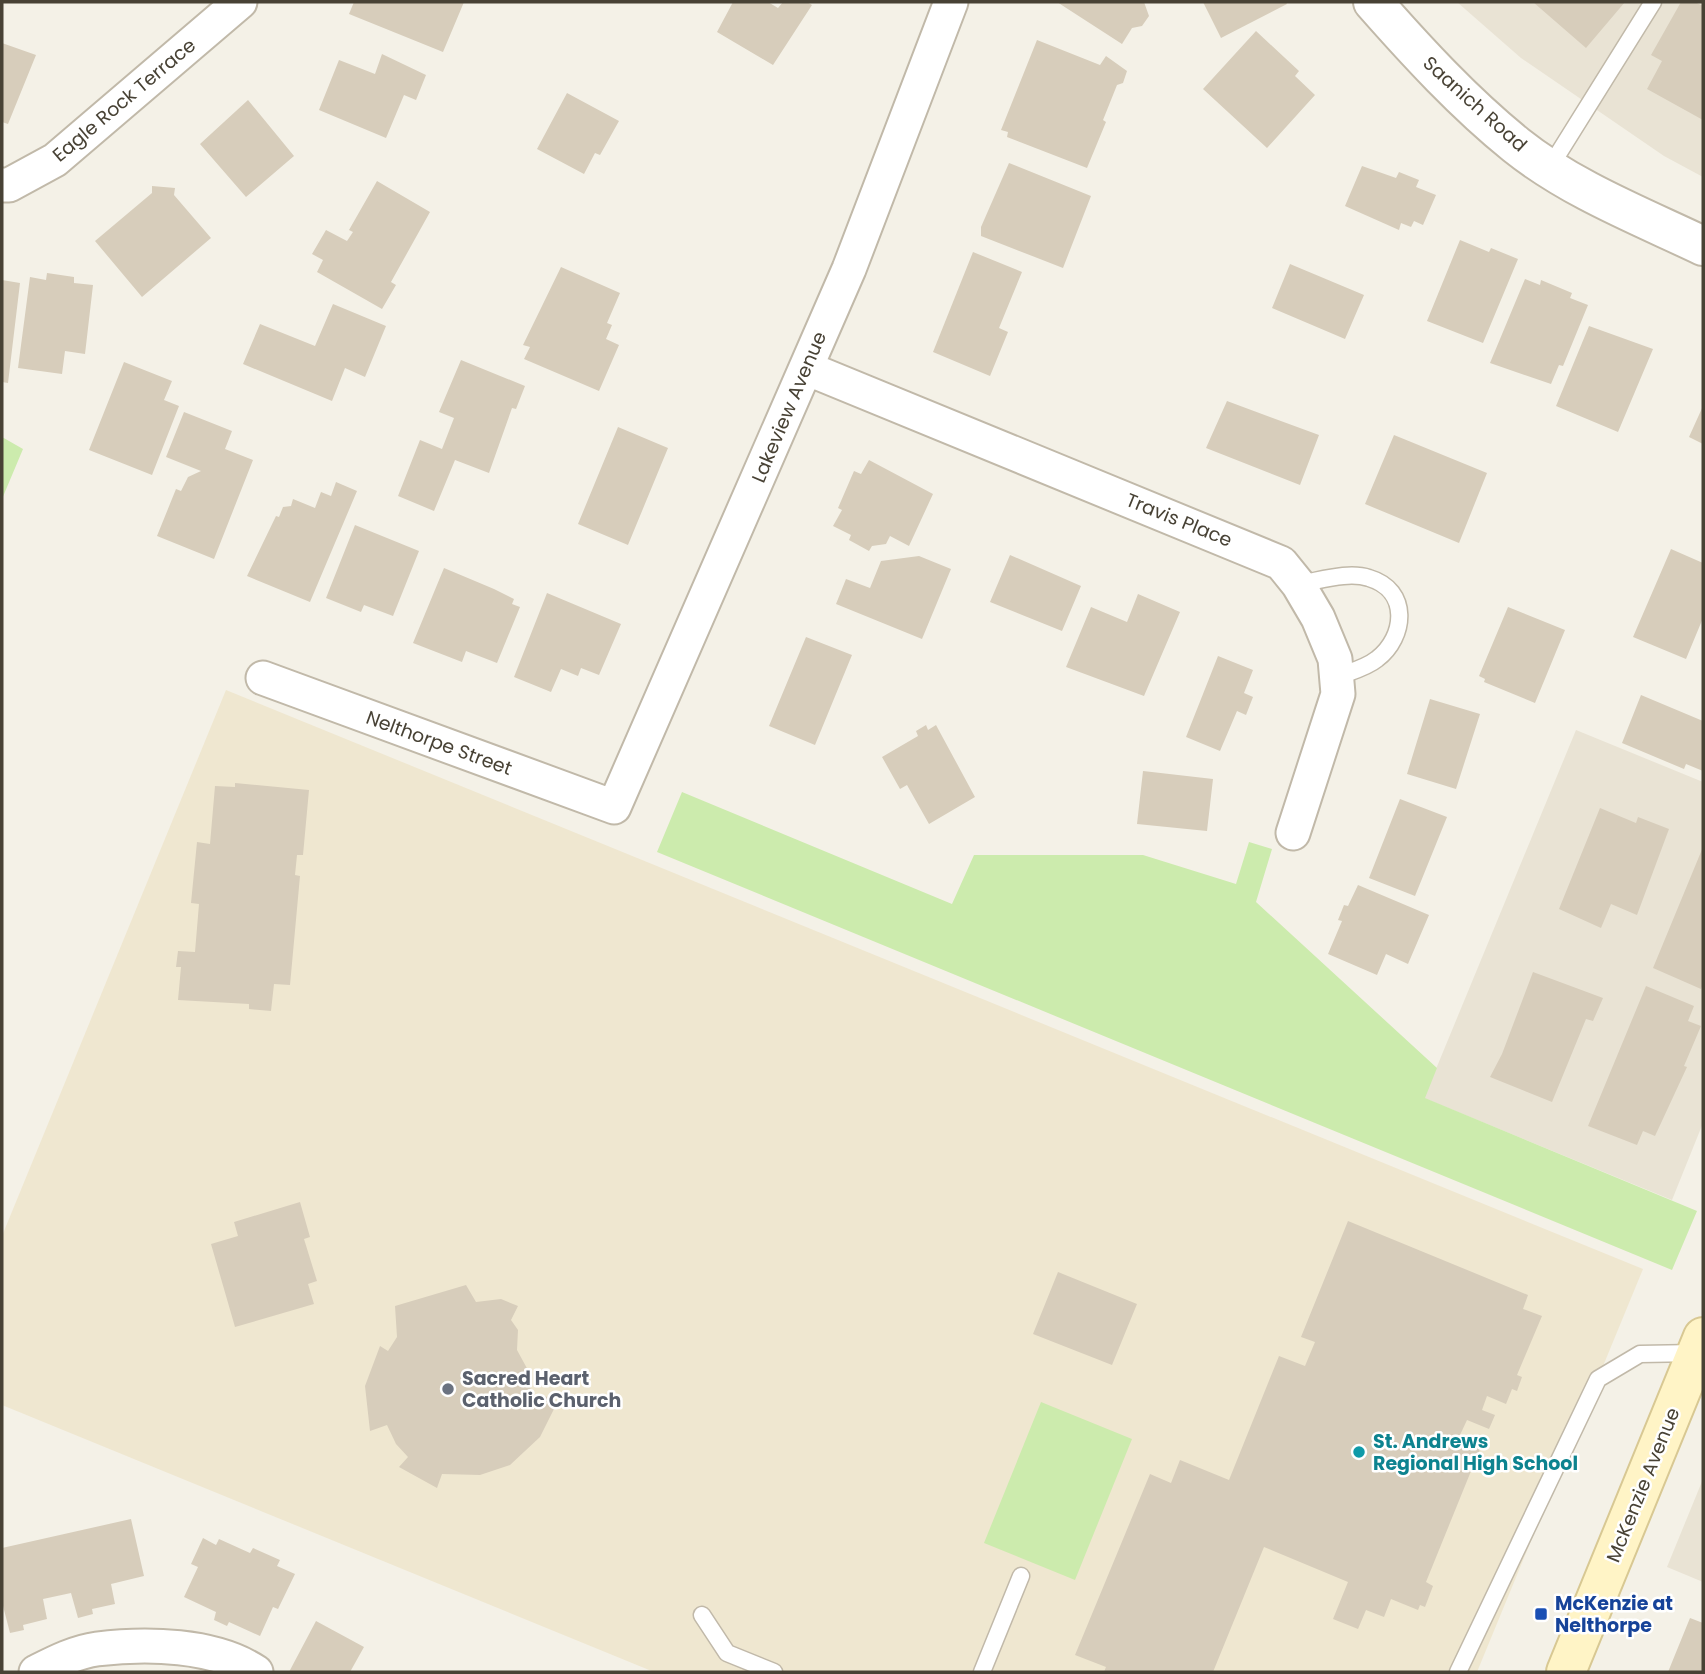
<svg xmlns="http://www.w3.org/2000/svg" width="1705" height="1674" viewBox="0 0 1705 1674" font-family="Poppins,sans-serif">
  <rect width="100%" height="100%" fill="#f4f1e7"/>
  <path fill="#e9e3d4" d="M1457 2H1703V177L1664 156 1521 58Z
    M1576 730 1703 782V1123L1672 1200 1424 1098Z
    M1703 1479V1582L1667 1567Z"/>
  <path fill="#efe7d0" d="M226 690 1643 1269 1477 1672H654L2 1405V1236Z"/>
  <path fill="#ccebad" d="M2 437 23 449 2 499Z
    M682 792 952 904 974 855H1143L1236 884 1249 842 1272 849 1256 902 1437 1068 1425 1098 1697 1211 1672 1270 657 852Z
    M1041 1402 1132 1439 1075 1580 984 1543Z"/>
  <path fill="#d7cdbb" d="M354 2H464L443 52 349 14Z
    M733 2H768L778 8 783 2H807L812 5 773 65 717 32Z
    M1057 2H1144L1149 16 1142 26 1132 28 1122 44Z
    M1203 2H1286L1287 4 1221 38Z
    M1533 2H1625L1586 48Z
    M1681 2H1695L1703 6V120L1647 89 1662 61 1651 55Z
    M1256 31 1299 71 1295 76 1315 95 1267 148 1203 89Z
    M1037 40 1100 65 1106 56 1127 71 1123 83 1117 85 1103 120 1106 122 1087 168 1007 137 1008 132 1001 130Z
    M2 43 36 55 8 124 2 122Z
    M382 54 426 75 416 100 404 95 386 138 319 110 339 60 375 74Z
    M567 93 619 121 600 155 595 153 584 174 537 149Z
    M248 100 294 156 246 197 200 144Z
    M1009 163 1091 196 1063 268 981 236V227Z
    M1362 166 1396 178 1399 172 1419 180 1416 187 1436 195 1423 225 1414 221 1411 227 1401 223 1399 230 1345 206Z
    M377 181 430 212 391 282 396 285 382 309 317 272 323 260 312 254 326 230 347 241 353 232 349 230Z
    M152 186 175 188 174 195 211 238 142 297 95 241 152 193Z
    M1460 240 1489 252 1491 248 1518 259 1483 343 1427 321Z
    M973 252 1022 272 999 328 1008 332 990 376 933 352Z
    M1290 264 1364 295 1345 339 1272 308Z
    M561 267 620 293 607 323 612 325 606 339 619 345 599 391 524 359 530 347 523 345Z
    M47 273 74 277V283L93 285 85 354 65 351 62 374 18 368 30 277 46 280Z
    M1525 279 1540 285 1541 280 1572 293 1570 298 1588 305 1563 366 1559 365 1551 384 1490 363Z
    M2 280 20 283 8 383 2 382Z
    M333 304 386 326 365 377 345 368 332 401 243 364 260 324 315 346Z
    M1589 326 1653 349 1618 432 1556 406Z
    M461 360 525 386 516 409 512 408 489 473 455 460 434 511 398 496 420 440 442 449 454 418 439 412Z
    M124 362 172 381 164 400 179 406 152 475 89 450Z
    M1227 401 1319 435 1300 485 1206 448Z
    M1703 406V444L1689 437Z
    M184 412 232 431 225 449 253 460 214 559 157 536 176 489 181 491 188 477 201 471 166 457Z
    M618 427 668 448 628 545 578 524Z
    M1394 435 1487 473 1459 543 1365 504Z
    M869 460 933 494 909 546 890 536 886 544 872 546 869 551 849 540 851 535 833 526 842 510 838 508 854 471 861 474Z
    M336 482 357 491 310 602 247 576 276 516 279 517 283 507 291 506 293 499 315 508 321 492 331 496Z
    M355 525 419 551 393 616 364 605 361 612 326 598Z
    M1671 549 1703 563V618L1686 659 1633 637Z
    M1010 555 1081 586 1062 631 990 602Z
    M919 556 951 569 922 639 836 604 846 579 870 588 881 561Z
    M444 568 494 589 514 599 512 604 520 607 497 663 466 651 462 662 413 643Z
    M547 593 621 624 599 675 581 668 578 676 561 669 551 692 514 677Z
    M1138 594 1180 612 1144 696 1066 667 1091 607 1127 622Z
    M1508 607 1565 630 1535 703 1484 682 1485 679 1479 676Z
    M806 637 852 655 815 745 769 726Z
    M1218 656 1253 670 1244 693 1253 697 1246 715 1237 711 1220 751 1186 737Z
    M1641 695 1703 721V771L1686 764 1684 769 1622 743Z
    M1430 699 1480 714 1456 789 1407 774Z
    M926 725 928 730 936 725 975 797 929 824 907 785 900 789 882 757 918 736 916 731Z
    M1143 771 1213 779 1207 831 1137 824Z
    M235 783 309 790 303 855H297L295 875 300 876 290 985 274 984 271 1011 249 1009V1004L178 1000 181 967H176L178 951 195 952 199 904 191 903 197 842 210 844 215 786 235 787Z
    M1400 799 1447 817 1415 896 1369 878Z
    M1600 808 1636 823 1638 817 1669 829 1637 915 1611 904 1601 928 1559 909Z
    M1703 847V984L1701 989 1653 968Z
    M1358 885 1429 915 1408 964 1386 954 1377 975 1328 954 1342 921 1338 920 1344 905 1348 906Z
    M1533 972 1603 998 1593 1021 1586 1019 1552 1102 1490 1077 1502 1054Z
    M1646 986 1694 1006 1688 1021 1701 1026 1684 1066 1687 1067 1655 1136 1643 1131 1637 1145 1588 1126Z
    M300 1202 310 1237 304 1239 317 1281 308 1284 314 1304 235 1327 211 1244 238 1236 234 1222Z
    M1348 1221 1528 1295 1523 1309 1542 1316 1517 1375 1522 1377 1517 1391 1512 1389 1506 1404 1487 1396 1482 1410 1495 1415 1489 1429 1467 1420 1460 1435 1482 1444 1426 1582 1433 1586 1425 1607 1420 1605 1418 1610 1391 1599 1384 1617 1366 1610 1358 1629 1333 1619 1348 1582 1264 1547 1213 1672H1104L1106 1667 1075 1655 1150 1474 1171 1483 1180 1460 1229 1480 1279 1356 1305 1366 1315 1342 1301 1337Z
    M1058 1272 1137 1304 1112 1365 1033 1334Z
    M466 1285 476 1302 501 1299 518 1306 511 1320 518 1330 517 1350 529 1372 531 1396 555 1397 554 1409 540 1437 510 1465 480 1475 442 1474 437 1488 399 1467 408 1457 396 1444 387 1425 370 1431 365 1386 380 1346 388 1351 397 1337 395 1306Z
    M131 1519 144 1576 111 1584 115 1604 92 1609 93 1614 78 1618 71 1593 43 1599 47 1619 23 1625 24 1630 10 1633 2 1602V1548Z
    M203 1538 216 1545 219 1539 250 1553 253 1548 280 1560 277 1566 295 1574 278 1609 273 1607 260 1636 229 1622 227 1626 214 1620 216 1612 184 1597 198 1567 191 1564Z
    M1690 1618 1703 1623V1672H1668Z
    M316 1621 364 1647 350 1672H289Z"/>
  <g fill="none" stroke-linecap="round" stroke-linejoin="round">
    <defs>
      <path id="service" d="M1550 167 1653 2
        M1298 584C1319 581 1348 571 1369 578 1410 590 1406 637 1377 659 1366 668 1349 672 1337 677
        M702 1615 727 1653 774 1672
        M982 1672 1021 1576
        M1458 1672 1598 1379 1640 1354 1696 1353"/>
      <path id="minor" d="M2 185H9L55 160 240 2
        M806 368 1281 563 1298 584 1318 618 1335 659 1338 694 1293 833
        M263 678 614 807 849 269 951 2
        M36 1672C54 1663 75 1652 97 1649 146 1643 214 1644 256 1672"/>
      <path id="tertiary" d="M1373 2C1417 52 1464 103 1516 145 1571 189 1640 216 1703 246"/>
      <path id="secondary" d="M1566 1672 1703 1337"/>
    </defs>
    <use href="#service" stroke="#c1b9a9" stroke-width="19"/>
    <use href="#minor" stroke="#c1b9a9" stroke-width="37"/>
    <use href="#tertiary" stroke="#c1b9a9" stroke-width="42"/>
    <use href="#secondary" stroke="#d8c893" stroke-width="42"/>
    <use href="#service" stroke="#fff" stroke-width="16"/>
    <use href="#minor" stroke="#fff" stroke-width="33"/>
    <use href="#tertiary" stroke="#fff" stroke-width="38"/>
    <use href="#secondary" stroke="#fff4c6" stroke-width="38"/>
  </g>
  <circle fill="#6b7280" stroke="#fff" stroke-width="2.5" cx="448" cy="1389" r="7"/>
  <circle fill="#0f9aa8" stroke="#fff" stroke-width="2.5" cx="1359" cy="1452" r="7"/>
  <rect fill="#1a4fb4" stroke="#fff" stroke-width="2.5" x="1534" y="1607" width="14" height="14" rx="3.5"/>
  <g text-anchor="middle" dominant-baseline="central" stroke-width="5" stroke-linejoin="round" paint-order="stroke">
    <g font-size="19" fill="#484235" stroke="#fff">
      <text transform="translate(124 100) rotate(-40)">Eagle Rock Terrace</text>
      <text transform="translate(1475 104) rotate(42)">Saanich Road</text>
      <text transform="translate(789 407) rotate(-67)">Lakeview Avenue</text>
      <text transform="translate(1179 520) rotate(22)">Travis Place</text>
      <text transform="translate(439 743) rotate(20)">Nelthorpe Street</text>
      <text transform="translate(1643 1485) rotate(-68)">McKenzie Avenue</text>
    </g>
    <g font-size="19" font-weight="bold" fill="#5b616d" stroke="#fff" text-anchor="start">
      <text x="462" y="1378">Sacred Heart<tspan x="462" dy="22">Catholic Church</tspan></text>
    </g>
    <g font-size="19" font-weight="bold" fill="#0d838f" stroke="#fff" text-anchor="start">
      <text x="1373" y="1441">St. Andrews<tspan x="1373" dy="22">Regional High School</tspan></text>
    </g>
    <g font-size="19" font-weight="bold" fill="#164399" stroke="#fff" text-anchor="start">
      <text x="1555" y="1603">McKenzie at<tspan x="1555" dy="22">Nelthorpe</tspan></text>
    </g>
  </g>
  <rect width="1705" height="1674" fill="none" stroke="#484235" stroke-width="7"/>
</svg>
